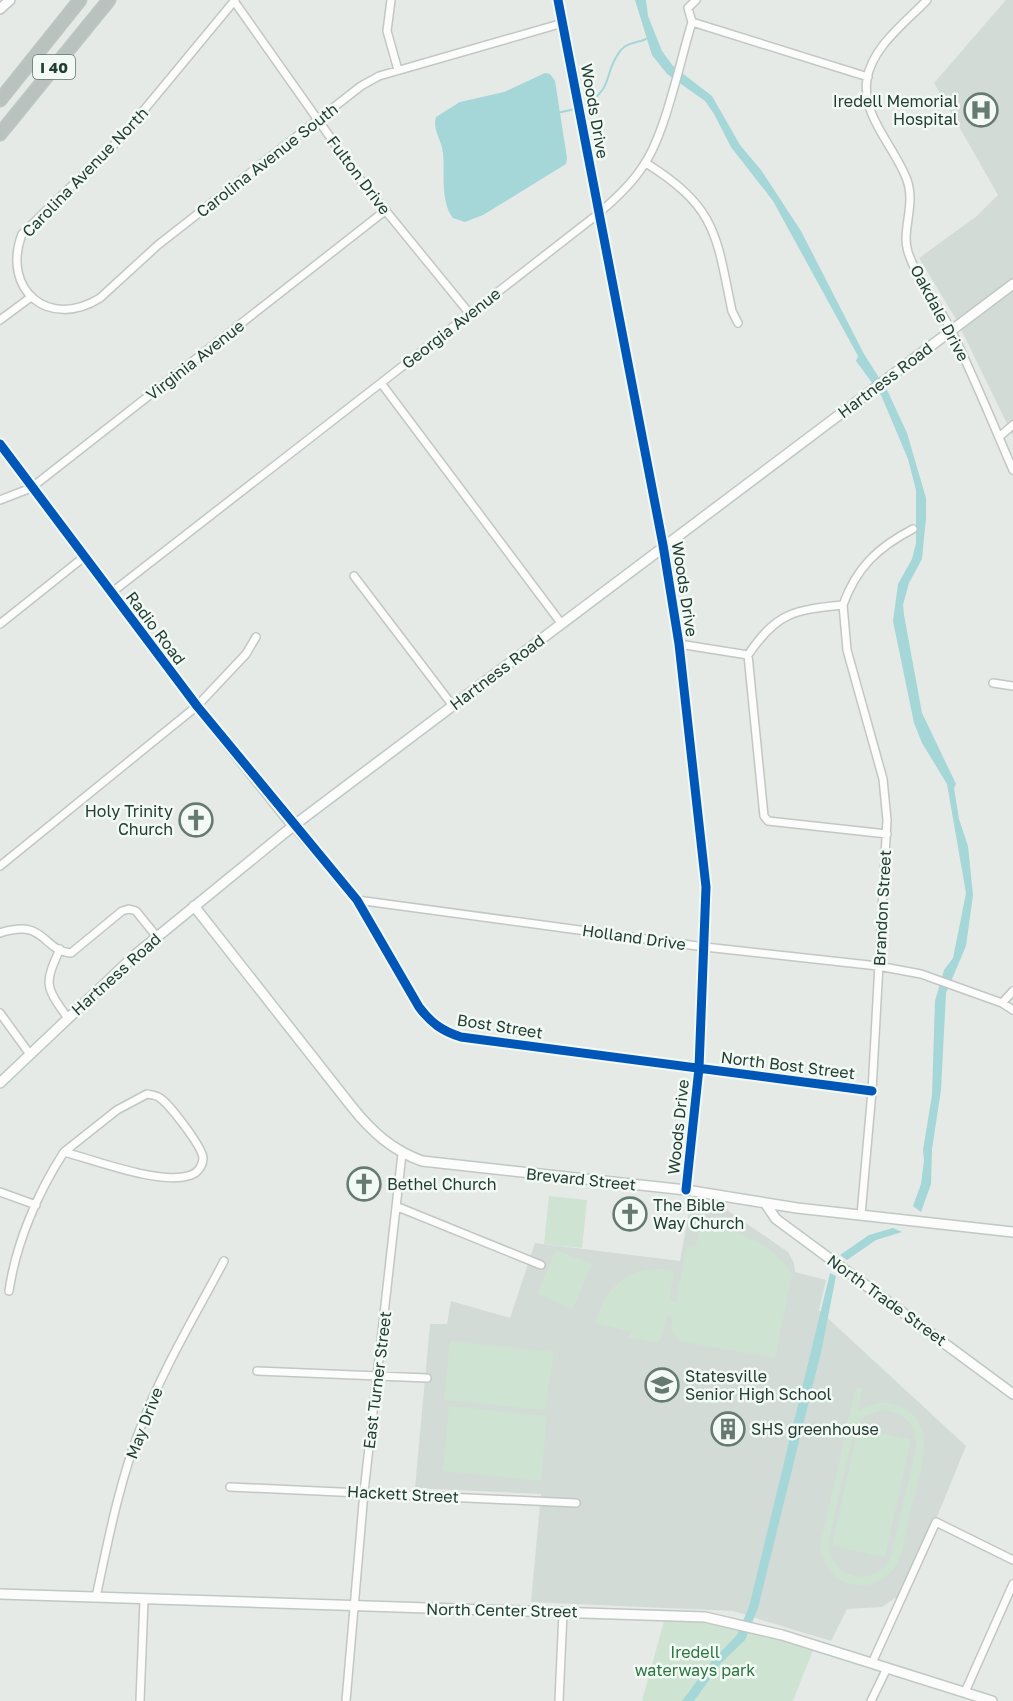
<svg xmlns="http://www.w3.org/2000/svg" width="1013" height="1701" viewBox="0 0 1013 1701" font-family="'Golos Text',sans-serif">
  <rect width="100%" height="100%" fill="#e5eae7"/>
  <path fill="#d3dbd7" d="M1006 0H1013V436L956 319 919 258 977 216 998 195 934 83Z
    M699 1202 727 1210 788 1252 794 1263 795 1272 826 1280 819 1310 966 1446 907 1590 882 1607 847 1609 831 1641 733 1611 531 1602 541 1494 415 1488 430 1324H447L451 1301 510 1318 535 1243 680 1261 690 1207Z"/>
  <path fill="#cee3d2" fill-rule="evenodd" d="M549 1196 587 1200 582 1248 544 1244Z
    M701 1222C737 1231 771 1241 792 1275L775 1358 679 1341 671 1330 673 1318 667 1316 663 1334 658 1343 629 1338 630 1331 595 1323C605 1285 634 1262 674 1271L669 1300 676 1302 687 1245 696 1246Z
    M556 1250 592 1264 573 1309 537 1294Z
    M450 1341 554 1352 545 1410 444 1400Z
    M856 1387 862 1388 858 1411C873 1403 886 1399 902 1407 941 1425 917 1480 910 1511 906 1530 904 1557 891 1572 879 1585 860 1589 845 1582 829 1575 822 1561 820 1546ZM883 1410C905 1412 918 1427 916 1448L891 1557C874 1591 826 1578 829 1539L854 1431 865 1416Z
    M449 1406 547 1416 541 1481 443 1471Z
    M858 1428 911 1440 885 1557 832 1546Z
    M666 1614 815 1645 793 1701H642Z"/>
  <path fill="#a5d6d8" d="M635 0H646L648 16 662 51 673 66 712 96 740 145 761 170 801 231 864 354 888 392 907 433 926 498V518L922 559 909 583 903 605 904 615 922 713 956 784 954 788 959 819 968 846 973 895 966 946 946 993 941 1090 932 1149 931 1184 921 1212 913 1206 921 1184 924 1160 923 1150 932 1095 935 1001 944 970 953 958 966 893 947 784 922 743 914 723 893 621 898 584 912 559 916 543V490L908 459 881 395 856 361 858 356 852 345 773 201 731 147 714 114 705 101 667 74 652 55Z
    M545 73 550 74 555 81 567 158 566 164 483 215 465 222 453 218C440 201 445 173 443 153 442 140 432 130 436 117L460 102 504 92Z
    M893 1228 902 1232 876 1240 847 1260 840 1255 869 1235Z
    M830 1273 836 1276 822 1348 758 1608 745 1640 721 1663 694 1701H682L712 1661 737 1635 749 1607Z"/>
  <g fill="none" stroke-linecap="round" stroke-linejoin="round">
    <path stroke="#a5d6d8" stroke-width="2" d="M583 106C616 88 602 73 621 50 627 42 638 43 646 39
      M557 113 575 109
      M814 1348 823 1307"/>
    <defs>
      <path id="street" d="M235 0 120 139 22 234C1 290 49 330 100 298L158 245 361 86 379 76 563 23
        M391 0 387 31 398 70
        M927 0C906 22 872 47 867 79 861 116 895 147 907 180 916 205 901 231 908 252 917 280 939 305 952 332 974 377 993 424 1013 470
        M234 1 359 178 470 314
        M692 22 868 77
        M646 163C717 208 716 234 732 311L738 323
        M0 320 31 297
        M381 383 561 623
        M999 437 1013 425
        M0 500 31 488 386 210
        M354 576 453 706
        M111 593 598 214C615 199 633 183 645 163 666 131 680 61 692 22L688 8 696 0
        M843 605 847 650 883 779 887 820 872 1091 861 1215
        M0 624 84 557
        M679 644 748 655C777 612 794 610 843 605 856 568 878 547 913 529
        M748 655 764 816 768 821 887 834
        M993 683 1013 686
        M293 826 357 900 419 1007C431 1023 442 1031 461 1037L872 1091
        M0 866 197 706 246 654 256 637
        M357 900 705 947 878 966 921 974 1002 1003 1013 1010
        M0 933C46 918 41 950 71 953L122 911 129 909 136 911 157 937
        M60 949C44 984 45 986 67 1017
        M1002 1003 1013 991
        M0 1013 29 1053
        M147 1094C151 1095 156 1095 160 1098 169 1104 202 1146 203 1158 203 1165 198 1173 191 1175 161 1186 95 1160 64 1152L117 1110Z
        M0 1192 36 1205
        M398 1207 541 1265
        M9 1291C16 1243 38 1192 64 1152
        M257 1371 427 1378
        M230 1487 576 1503
        M96 1597C108 1541 119 1483 140 1429 162 1370 195 1316 224 1261
        M872 1663 936 1522 1013 1560
        M965 1692 1013 1584
        M140 1701 144 1600
        M346 1701 364 1492 402 1154
        M559 1701 563 1612
        M871 1701 887 1668"/>
      <path id="secondary" d="M558 0 663 545 679 644 706 887 699 1068 686 1190
        M0 9 10 0
        M0 444 197 706 293 826
        M194 906 352 1107C372 1132 392 1150 422 1161L686 1190 797 1208 1013 1232
        M0 1083 135 955 293 826 1013 284
        M765 1203 776 1219 1013 1394
        M0 1594 705 1617 782 1635 992 1701"/>
      <path id="highway" d="M0 100 80 0
        M0 134 109 0"/>
    </defs>
    <use href="#street" stroke="#c2c7c4" stroke-width="10"/>
    <use href="#secondary" stroke="#c0c8c4" stroke-width="12"/>
    <use href="#highway" stroke="#bdc6c2" stroke-width="15"/>
    <use href="#street" stroke="#fbfcfb" stroke-width="7"/>
    <use href="#secondary" stroke="#fbfcfb" stroke-width="9"/>
    <use href="#highway" stroke="#bac2c0" stroke-width="12"/>
    <defs>
      <path id="cycleway" d="M558 0 663 545 679 644 706 887 699 1068 686 1190
        M0 444 197 706 357 900 419 1007C431 1023 442 1031 461 1037L872 1091"/>
    </defs>
    <use href="#cycleway" stroke="#f3f9f5" stroke-width="13"/>
    <use href="#cycleway" stroke="#0057b8" stroke-width="9"/>
  </g>
  <defs>
    <symbol id="hospital-ring" viewBox="-11 -11 22 22"><circle r="9.5" fill="#f3f9f5" stroke="#667a72" stroke-width="1.5"/><path d="M-5-5h3v3.5h4V-5h3V5h-3V1.5h-4V5h-3Z" fill="#667a72"/></symbol>
    <symbol id="church-ring" viewBox="-11 -11 22 22"><circle r="9.5" fill="#f3f9f5" stroke="#667a72" stroke-width="1.5"/><path d="M-1.2-6h2.4v3.5h3.3v2.4h-3.3V6h-2.4V-.1h-3.3v-2.4h3.3Z" fill="#667a72"/></symbol>
    <symbol id="school-ring" viewBox="-11 -11 22 22"><circle r="9.5" fill="#f3f9f5" stroke="#667a72" stroke-width="1.5"/><path d="M0-5L7-2L0 1L-7-2ZM-4 1L0 2.5L4 1V4Q0 6-4 4Z" fill="#667a72"/></symbol>
    <symbol id="building-ring" viewBox="-11 -11 22 22"><circle r="9.5" fill="#f3f9f5" stroke="#667a72" stroke-width="1.5"/><path d="M-4-6H4V6H1V3H-1V6H-4ZM-2.5-4.3h1.7v1.8h-1.7ZM.8-4.3h1.7v1.8H.8ZM-2.5-1h1.7V.8h-1.7ZM.8-1h1.7V.8H.8Z" fill="#667a72"/></symbol>
  </defs>
  <g fill-rule="evenodd">
    <use href="#hospital-ring" x="962" y="91" width="38" height="38"/>
    <use href="#church-ring" x="177" y="801" width="38" height="38"/>
    <use href="#church-ring" x="345" y="1165" width="38" height="38"/>
    <use href="#church-ring" x="611" y="1195" width="38" height="38"/>
    <use href="#school-ring" x="643" y="1366" width="38" height="38"/>
    <use href="#building-ring" x="709" y="1410" width="38" height="38"/>
  </g>
  <g text-anchor="middle" dominant-baseline="central" stroke-width="5" stroke-linejoin="round" paint-order="stroke">
    <rect fill="#f3f9f5" stroke="#61766d" stroke-width="1.5" x="33" y="55" width="42" height="24" rx="4.5"/>
    <g font-size="15" font-weight="bold" fill="#223e33">
      <text x="54" y="67">I 40</text>
    </g>
    <g font-size="16" fill="#223e33" stroke="#f3f9f5" text-anchor="start">
      <text x="958" y="101" text-anchor="end">Iredell Memorial<tspan x="958" dy="18">Hospital</tspan></text>
      <text x="173" y="811" text-anchor="end">Holy Trinity<tspan x="173" dy="18">Church</tspan></text>
      <text x="387" y="1184">Bethel Church</text>
      <text x="653" y="1205">The Bible<tspan x="653" dy="18">Way Church</tspan></text>
      <text x="685" y="1376">Statesville<tspan x="685" dy="18">Senior High School</tspan></text>
      <text x="751" y="1429">SHS greenhouse</text>
    </g>
    <g font-size="16" fill="#223e33" stroke="#f3f9f5">
      <text transform="translate(595 111) rotate(80)">Woods Drive</text>
      <text transform="translate(267 160) rotate(-38)">Carolina Avenue South</text>
      <text transform="translate(85 172) rotate(-46)">Carolina Avenue North</text>
      <text transform="translate(359 175) rotate(53)">Fulton Drive</text>
      <text transform="translate(940 313) rotate(62)">Oakdale Drive</text>
      <text transform="translate(451 328) rotate(-38)">Georgia Avenue</text>
      <text transform="translate(195 360) rotate(-38)">Virginia Avenue</text>
      <text transform="translate(885 380) rotate(-37)">Hartness Road</text>
      <text transform="translate(685 589) rotate(81)">Woods Drive</text>
      <text transform="translate(156 628) rotate(53)">Radio Road</text>
      <text transform="translate(497 672) rotate(-37)">Hartness Road</text>
      <text transform="translate(882 908) rotate(-87)">Brandon Street</text>
      <text transform="translate(634 937) rotate(8)">Holland Drive</text>
      <text transform="translate(116 974) rotate(-42)">Hartness Road</text>
      <text transform="translate(500 1026) rotate(9)">Bost Street</text>
      <text transform="translate(788 1065) rotate(7)">North Bost Street</text>
      <text transform="translate(678 1127) rotate(-84)">Woods Drive</text>
      <text transform="translate(581 1179) rotate(6)">Brevard Street</text>
      <text transform="translate(887 1300) rotate(36)">North Trade Street</text>
      <text transform="translate(377 1380) rotate(-83)">East Turner Street</text>
      <text transform="translate(144 1423) rotate(-69)">May Drive</text>
      <text transform="translate(403 1494) rotate(3)">Hackett Street</text>
      <text transform="translate(502 1610) rotate(1)">North Center Street</text>
    </g>
    <g font-size="16" fill="#2c7540" stroke="#f3f9f5">
      <text x="695" y="1652">Iredell<tspan x="695" dy="18">waterways park</tspan></text>
    </g>
  </g>
</svg>
